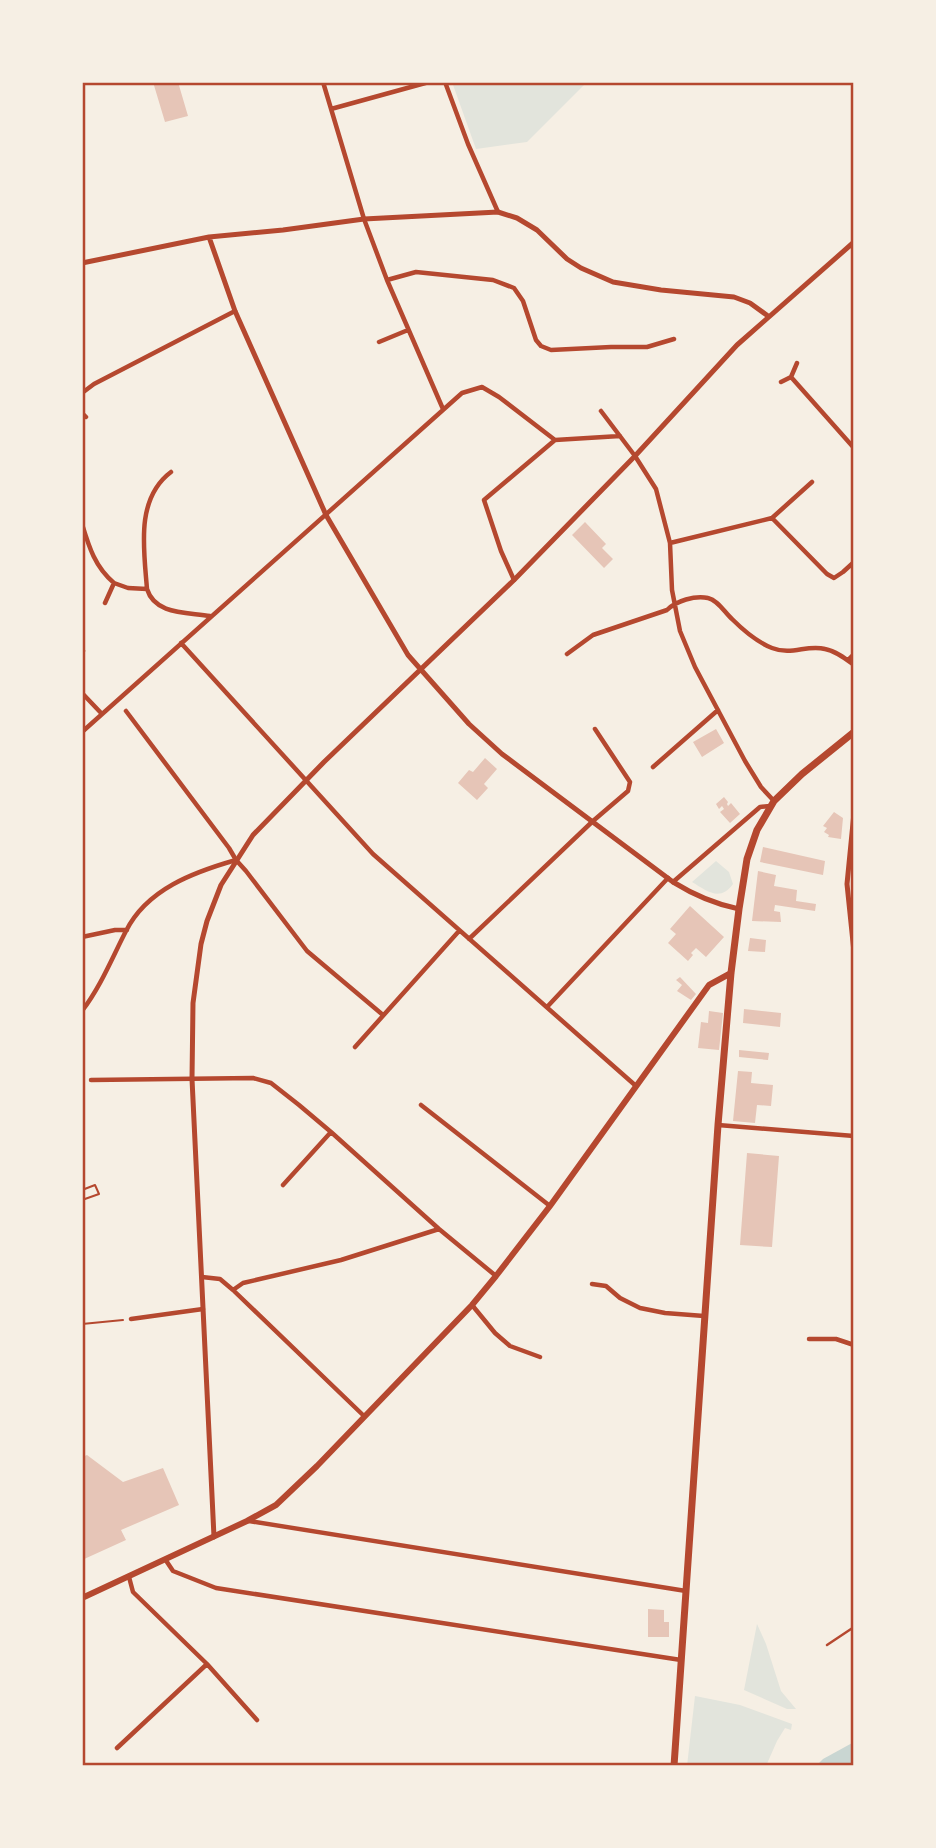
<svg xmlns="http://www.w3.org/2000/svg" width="936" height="1848" viewBox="0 0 936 1848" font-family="Signika,sans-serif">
  <rect width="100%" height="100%" fill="#f6efe4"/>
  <path fill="#e2e4dc" d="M452 82H587L527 142 476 149Z
    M716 861 729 872 733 884C720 902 707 891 692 882Z
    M757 1624 766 1644 781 1691 796 1709H787L744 1690Z
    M695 1696 740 1705 792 1724 791 1730 785 1728 777 1741 766 1766H687Z"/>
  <path fill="#c9d6d2" d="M854 1742V1766H816L823 1759Z"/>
  <path fill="#e6c5b7" d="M153 82H178L188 116 165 122Z
    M585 522 606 544 602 548 613 559 604 568 572 535Z
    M716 729 724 743 702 757 693 742Z
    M485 758 497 769 484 784 488 788 477 800 458 783 469 770 473 772Z
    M724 797 728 802 727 804 728 806 731 803 740 814 730 823 720 812 724 809 722 806 719 809 716 804Z
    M834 812 843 818 841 839 828 837 829 835 824 832 827 828 823 826Z
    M763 847 825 861 823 875 760 862Z
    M758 871 776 875 774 886 797 890 796 901 816 904 815 911 775 905 774 911 780 912 781 922 752 921Z
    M690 906 724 937 706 957 696 948 691 953 693 955 688 961 668 943 676 934 670 929Z
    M750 938 766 940 765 952 748 951Z
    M680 977 696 994 691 1000 677 991 682 985 676 980Z
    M744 1009 781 1013 780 1027 743 1023Z
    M709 1011 723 1013 719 1050 698 1048 701 1022 708 1023Z
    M739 1050 769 1053 768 1060 739 1057Z
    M738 1071 752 1072 751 1083 773 1085 771 1106 757 1105 755 1123 733 1121Z
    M747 1153 779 1156 772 1247 740 1245Z
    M87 1455 123 1482 163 1468 179 1505 121 1530 126 1540 82 1560V1457Z
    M648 1609 664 1610V1622H669V1637H648Z"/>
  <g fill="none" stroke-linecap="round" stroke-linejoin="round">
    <path stroke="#b5482f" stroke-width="2" d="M82 1190 95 1185 99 1194 82 1200
      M82 1324 123 1320"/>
    <path stroke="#b5482f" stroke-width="2.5" d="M827 1645 854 1627"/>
    <path stroke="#b5482f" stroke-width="4.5" d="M323 82 364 219 387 280 443 409
      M445 82 468 144 498 212
      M331 109 429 82
      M387 280 416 272 493 280 514 288 523 301 536 340 541 346 551 350 611 347H647L674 339
      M379 342 408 330
      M797 363 791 377 854 448
      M781 382 791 377
      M82 393 94 384 235 311
      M601 411 635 456 656 489 670 543 672 590 680 631 695 667 745 761 761 787 774 801
      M82 413 86 417
      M171 472C135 499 144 550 147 589 155 615 187 612 210 616
      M772 518 827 574 834 578 843 572 854 562
      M82 524C89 547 95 567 114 583L105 603
      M670 543 772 518 812 482
      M514 580 501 551 484 500 555 440 620 436
      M114 583 128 588 147 589
      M181 643 373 854 636 1086
      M82 653 83 651
      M567 654 593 635 667 610C676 601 695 595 708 598 718 600 725 613 732 619 743 630 757 642 772 648 792 656 807 644 825 649 836 651 846 659 854 665
      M848 660 854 654
      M82 693 102 714
      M126 711 229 848 236 860 246 871 307 951 383 1015
      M82 732 462 393 482 387 499 397 555 440
      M653 767 718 710
      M673 882 760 807 770 806
      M82 937 115 930H127
      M469 939 593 821 628 791 630 782 595 729
      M547 1007 668 878
      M82 1011C101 986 112 958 126 931 147 889 194 872 236 860
      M355 1047 459 931
      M91 1080 253 1078 271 1083 299 1105 331 1132 439 1229 496 1276
      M421 1105 550 1206
      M718 1125 854 1136
      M283 1185 331 1132
      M202 1277 220 1279 233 1290 364 1416
      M592 1284 606 1286 620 1298 640 1308 665 1313 704 1316
      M233 1290 243 1283 341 1260 439 1229
      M472 1305 495 1333 510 1346 540 1357
      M131 1319 203 1309
      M809 1339H836L854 1345
      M249 1521 686 1591
      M165 1559 173 1571 216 1588 681 1660
      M129 1577 133 1592 207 1664 257 1720
      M117 1748 207 1664"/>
    <path stroke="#b5482f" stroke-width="5" d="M209 237 235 311 326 515 408 655 469 724 502 754 673 882C694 895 714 904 739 909
      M82 263 209 237 283 230 364 219 498 212 517 218 537 230 567 259 581 268 613 282 661 290 734 297 750 303 768 316
      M854 813 847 884 854 952
      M214 1537 192 1079 193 1003 201 944 207 921 221 885 253 835 324 762 514 580 635 456 737 345 854 242"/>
    <path stroke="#b5482f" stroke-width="6" d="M82 1598 247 1521 276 1505 317 1466 472 1305 496 1276 550 1206 709 985 731 973"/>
    <path stroke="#b5482f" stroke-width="7" d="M674 1766 718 1125 731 973 739 909 747 859 757 830 774 801 802 774 854 732"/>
  </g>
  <rect width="936" height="1848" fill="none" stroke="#f6efe4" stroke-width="168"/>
  <rect x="84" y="84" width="768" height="1680" fill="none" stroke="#b5482f" stroke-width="2.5"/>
</svg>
